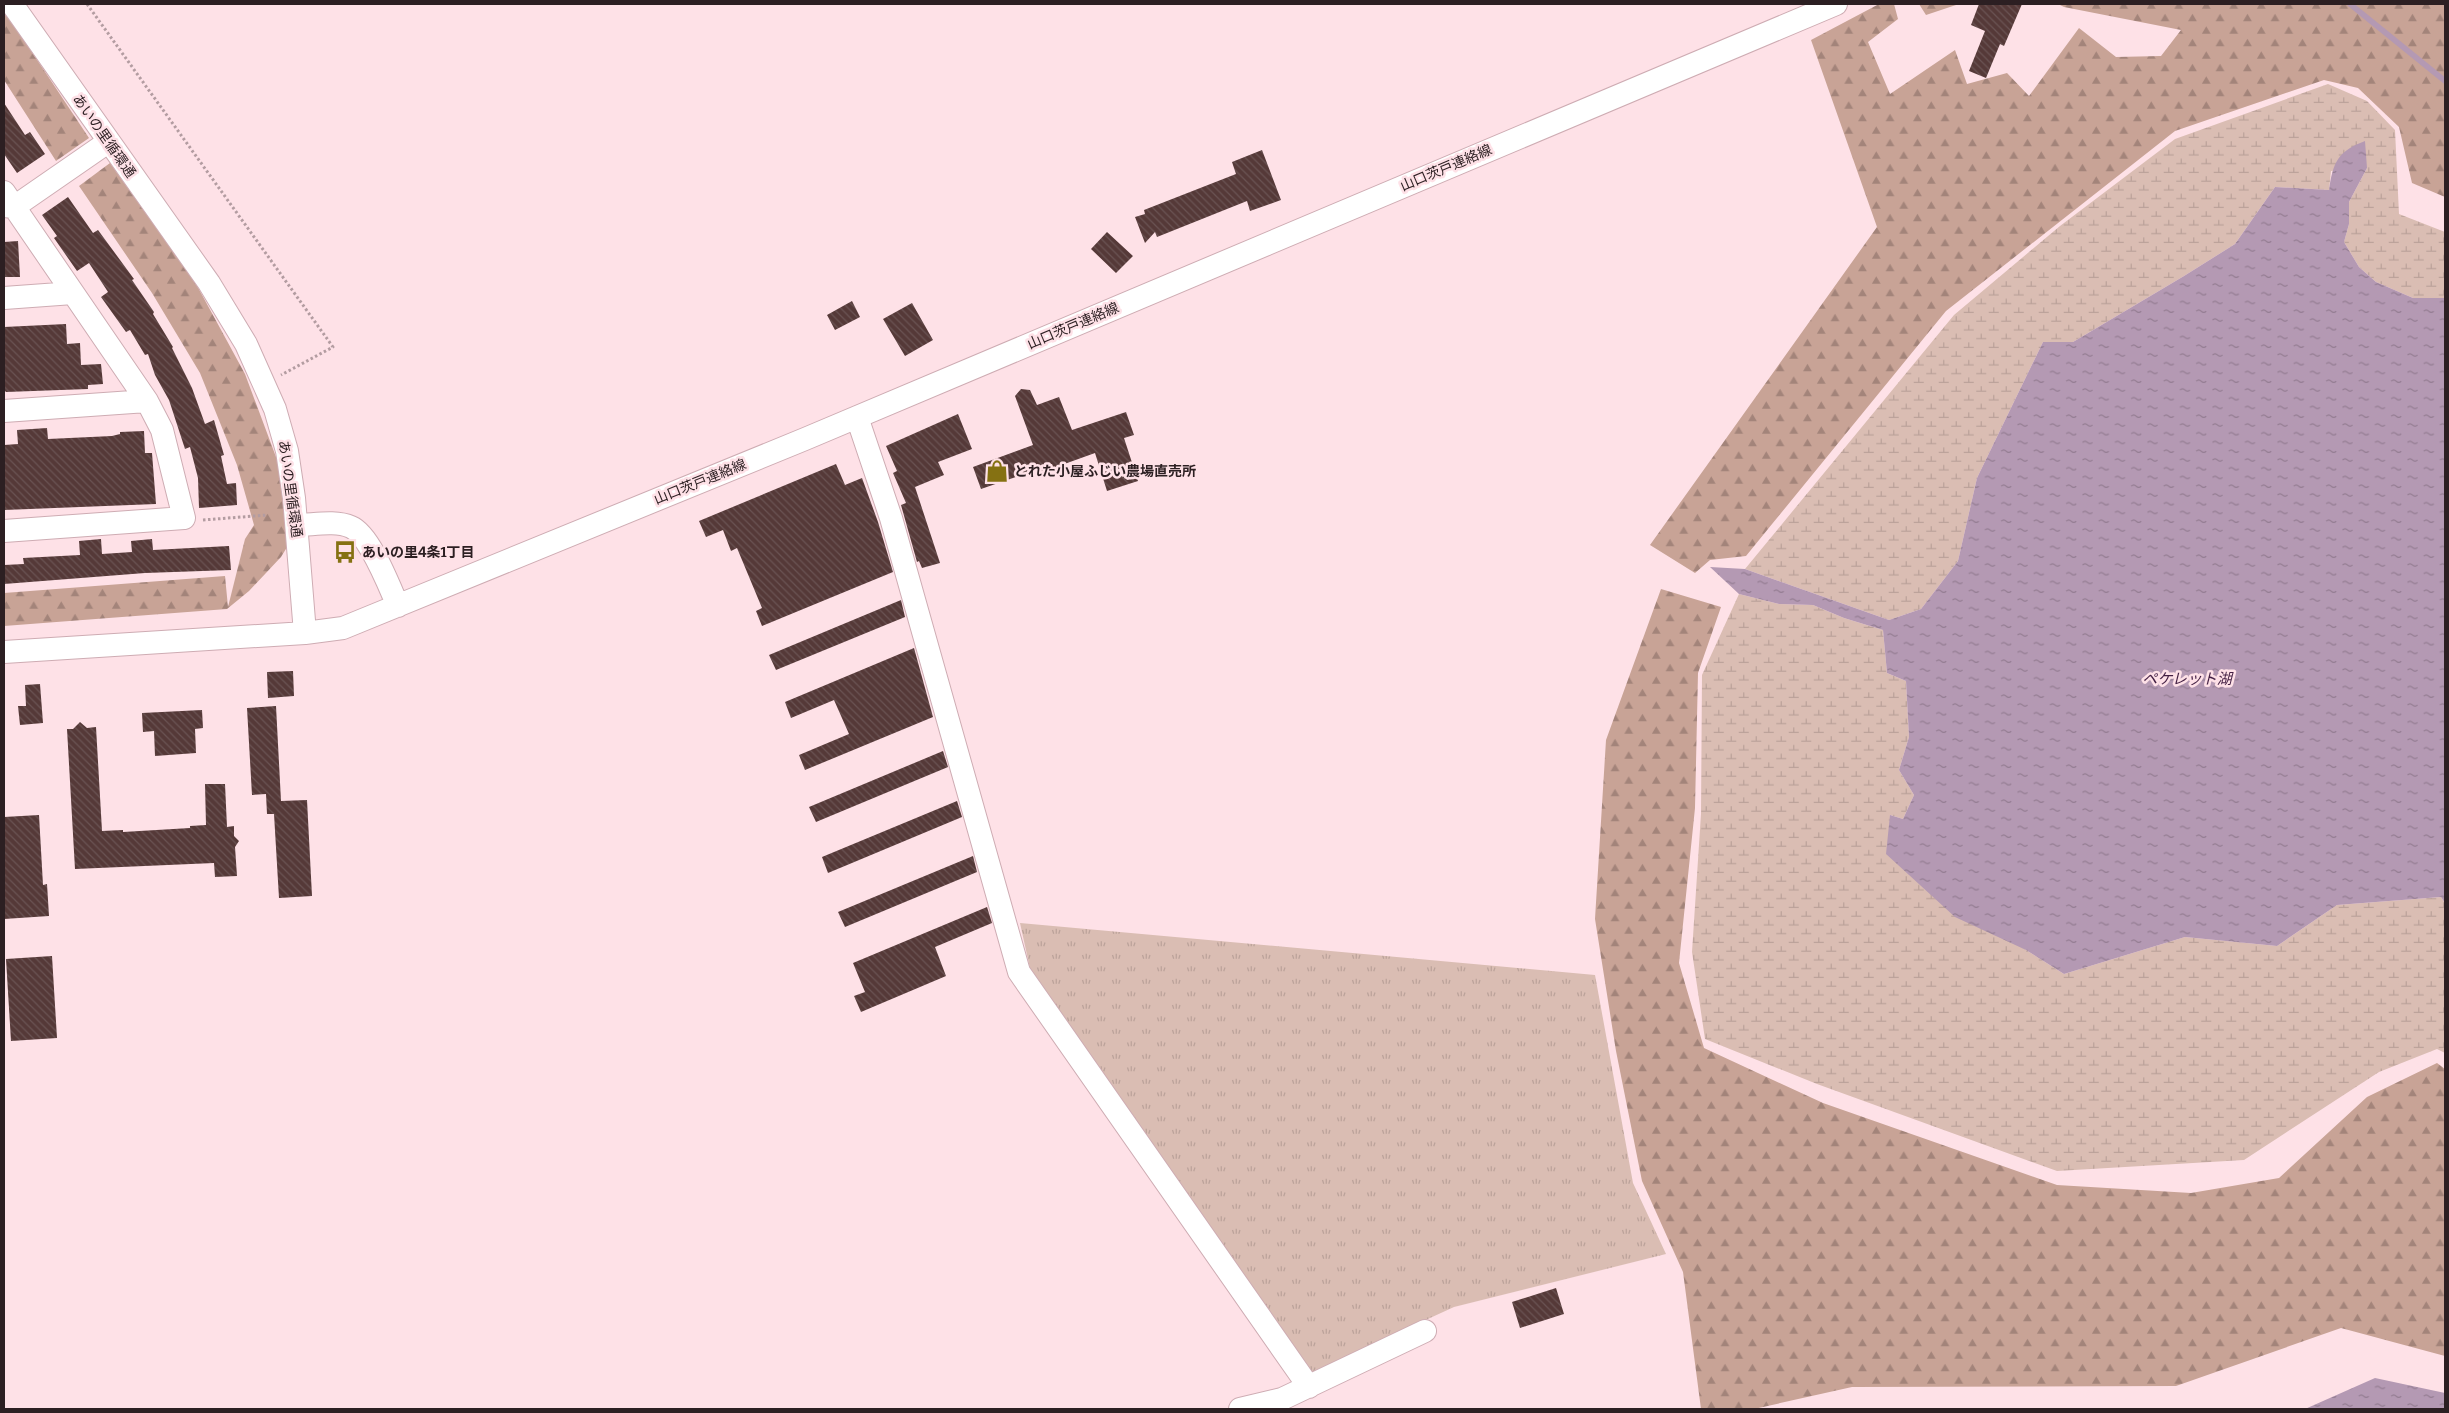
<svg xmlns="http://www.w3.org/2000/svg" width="2449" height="1413" viewBox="0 0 2449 1413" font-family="Bitter,'Noto Sans JP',serif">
  <defs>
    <pattern id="forest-firs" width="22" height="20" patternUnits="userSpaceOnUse" patternTransform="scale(1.25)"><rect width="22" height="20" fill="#c8a396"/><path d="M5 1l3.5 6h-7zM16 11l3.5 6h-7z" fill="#a3847a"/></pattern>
    <pattern id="wetland-marsh" width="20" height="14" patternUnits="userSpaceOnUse" patternTransform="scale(1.25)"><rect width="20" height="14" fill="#dabdb3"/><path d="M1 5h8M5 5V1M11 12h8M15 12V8" fill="none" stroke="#bba29a"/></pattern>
    <pattern id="park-tufts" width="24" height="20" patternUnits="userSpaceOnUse" patternTransform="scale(1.25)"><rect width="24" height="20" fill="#dabdb3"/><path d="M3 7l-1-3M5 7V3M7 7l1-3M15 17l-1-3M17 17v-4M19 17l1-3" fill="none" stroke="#bba29a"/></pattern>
    <pattern id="water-ripples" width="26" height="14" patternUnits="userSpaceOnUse" patternTransform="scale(1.25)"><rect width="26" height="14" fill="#b499b3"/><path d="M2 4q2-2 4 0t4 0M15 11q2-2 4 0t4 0" fill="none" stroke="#937c91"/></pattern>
    <pattern id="building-back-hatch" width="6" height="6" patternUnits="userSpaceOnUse" patternTransform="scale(1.25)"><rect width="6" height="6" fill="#553938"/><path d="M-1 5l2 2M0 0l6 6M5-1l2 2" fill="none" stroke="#6a5353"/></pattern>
  </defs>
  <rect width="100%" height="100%" fill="#fee1e7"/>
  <path fill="url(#forest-firs)" d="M1879 4H1894L1898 19 1868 42 1890 94 1955 50 1967 84 2007 73 2029 96 2079 28 2116 57 2161 56 2181 30 2064 7 2058 4H2445V197L2412 183 2399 127 2358 88 2324 80 2175 131 1946 311 1746 556 1710 560 1695 573 1650 545 1877 227 1811 40Z
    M1919 4H1959L1926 15Z
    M4 10 89 138 56 161 4 80Z
    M110 163 195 282 245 374 279 465 289 544 281 557 249 591 227 609 4 626V593L225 576 228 607 245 539 254 525 237 465 200 373 152 293 79 186Z
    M1661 589 1721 607 1698 673 1695 808 1679 963 1704 1048 1823 1103 2057 1185 2191 1193 2279 1178 2367 1097 2437 1063 2445 1069V1356L2341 1328 2176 1386 1852 1387 1754 1409H1701L1683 1272 1642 1181 1616 1051 1595 919 1606 740Z"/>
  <path fill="url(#wetland-marsh)" d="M2328 84 2367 101 2395 130 2399 214 2445 232V298H2413L2376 282 2359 267 2344 242 2349 224V202L2367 168 2331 171 2329 190 2275 187 2235 244 2184 276 2073 342H2043L1977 478 1958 561 1921 609 1889 620 1745 569 1954 315 2060 226 2175 139Z
    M1739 594 1779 604 1813 605 1844 618 1883 630 1887 673 1906 681 1909 737 1899 770 1914 795 1903 819 1890 815 2026 950 2064 974 2185 937 2277 946 2337 905 2441 897 2445 903V1053L2437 1049 2379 1072 2244 1160 2057 1171 1817 1084 1705 1039 1692 952 1701 814 1702 675Z"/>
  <path fill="url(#park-tufts)" d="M1020 923 1595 975 1633 1183 1666 1254 1454 1307 1310 1373 1031 973Z"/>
  <path fill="url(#water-ripples)" d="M2365 141 2367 168 2349 202V224L2344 242 2359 267 2376 282 2413 298H2445V903L2441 897 2337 905 2277 946 2185 937 2064 974 2026 950 1955 917 1886 854 1890 815 1903 819 1914 795 1899 770 1909 737 1906 681 1887 673 1883 630 1844 618 1813 605 1779 604 1739 594 1710 567 1745 569 1889 620 1921 609 1958 561 1977 478 2043 342H2073L2184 276 2235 244 2275 187 2329 190C2333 162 2338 151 2365 141Z
    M2375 1378 2445 1393V1409H2305Z"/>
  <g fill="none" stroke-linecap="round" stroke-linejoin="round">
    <path stroke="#b499b3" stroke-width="5.5" d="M2350 4 2445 81"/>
  </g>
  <path fill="url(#building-back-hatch)" d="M1979 4H2022L2004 46 2000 44 1986 78 1969 71 1985 31 1971 25Z
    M4 103 25 135 30 132 45 154 17 173 4 154Z
    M1262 150 1281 200 1250 211 1247 201 1157 237 1155 232 1145 243 1135 217 1145 214 1144 210 1236 174 1232 162Z
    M68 197 93 233 98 230 134 279 132 280 154 312 153 314 173 347 172 348 192 388 205 424 214 420 224 455 221 456 227 484 236 483 237 505 199 508 198 478 190 447 185 449 169 400 155 375 148 354 145 355 130 330 126 332 101 297 108 292 89 263 77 271 54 238 57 236 42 215Z
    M1107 232 1133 256 1116 273 1091 249Z
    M18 241 20 277H4V242Z
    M852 301 860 317 835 330 827 315Z
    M912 303 933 340 905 356 883 319Z
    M66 324 67 344 80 343 81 365 101 364 103 384 88 385V389L6 392 4 390V327Z
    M1021 389 1030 390 1037 405 1059 397 1072 430 1126 412 1134 435 1124 438 1138 481 1107 491 1095 453 1031 476 1030 472 981 489 973 467 1033 445 1015 396Z
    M958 414 972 449 938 462 944 475 915 487 940 563 922 568 919 561 917 562 901 505 906 503 893 473 897 471 886 446Z
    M47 428 48 439 112 436 120 434V432L144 431 145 453H152L156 504 4 510V445L18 444 17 430Z
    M836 464 845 485 862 478 878 522 893 572 762 626 756 611 762 608 737 548 731 551 723 530 706 537 699 521Z
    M101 539 102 554 132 552 131 541 152 539 153 550 229 546 231 570 145 573 4 584V565L24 564 23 558 80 555 79 541Z
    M901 600 905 617 776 670 769 655Z
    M914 648 933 717 805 770 799 755 849 734 834 700 791 718 785 702Z
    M293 671 294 696 268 698 267 672Z
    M40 684 43 723 20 725 18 706H26L25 685Z
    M276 706 281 801 307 800 312 896 279 898 274 814H267L266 794 252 795 247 708Z
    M202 710 203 728 195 729 196 753 155 756 154 731 143 732 142 713Z
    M80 722 87 728 96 727 102 831 123 830V832L190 828V826L206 825 205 784H225L227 827 234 826V836L239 841 235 847 237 876 215 877 214 863 75 869 67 729H73Z
    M943 751 948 767 816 822 809 807Z
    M957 801 962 817 828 873 822 857Z
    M39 815 43 885 47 884 49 916 4 919V817Z
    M973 856 977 872 845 927 838 912Z
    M987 907 992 923 935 947 946 976 861 1012 854 996 865 992 853 963Z
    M52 956 57 1038 11 1041 6 959Z
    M1556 1288 1564 1314 1520 1328 1512 1302Z"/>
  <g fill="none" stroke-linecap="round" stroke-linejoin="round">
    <defs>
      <path id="minor" d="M12 4 209 283 246 344 275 409 287 451 294 498 305 633
        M4 192 147 401 162 430 184 518 4 531
        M4 206 14 207 108 142
        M4 298 73 293
        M4 411 147 401
        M857 417 891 518 1019 972 1309 1387
        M297 525C313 525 335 520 351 527 370 535 389 586 398 606
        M4 652 305 633 343 628 805 439 1836 4
        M1240 1409 1282 1399 1425 1331"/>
    </defs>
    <use href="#minor" stroke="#ceacb3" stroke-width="24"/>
    <path stroke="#b39ca1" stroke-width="3" stroke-dasharray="2.5 2.5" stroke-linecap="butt" d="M87 4 333 347 281 375
      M203 520 267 515"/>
    <use href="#minor" stroke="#fff" stroke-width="22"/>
  </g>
  <defs>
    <symbol id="shop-bare" viewBox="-9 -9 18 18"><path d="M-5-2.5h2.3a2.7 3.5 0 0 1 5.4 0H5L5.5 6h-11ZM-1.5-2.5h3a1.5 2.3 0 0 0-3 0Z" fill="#857112" stroke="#fee1e7" stroke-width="2.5" paint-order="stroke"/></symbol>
    <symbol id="bus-bare" viewBox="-9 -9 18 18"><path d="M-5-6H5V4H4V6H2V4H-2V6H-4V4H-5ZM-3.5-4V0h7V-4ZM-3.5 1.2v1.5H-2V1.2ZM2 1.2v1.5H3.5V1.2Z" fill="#857112" stroke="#fee1e7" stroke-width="2.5" paint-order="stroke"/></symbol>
  </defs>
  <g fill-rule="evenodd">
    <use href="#shop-bare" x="981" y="455" width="32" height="32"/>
    <use href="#bus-bare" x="329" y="536" width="32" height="32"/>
  </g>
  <g text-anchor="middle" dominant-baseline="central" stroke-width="5" stroke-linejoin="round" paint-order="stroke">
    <g font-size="14" fill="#2c1f22" stroke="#fee1e7">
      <text transform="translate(104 136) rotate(55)">あいの里循環通</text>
      <text transform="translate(1446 168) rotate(-23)">山口茨戸連絡線</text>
      <text transform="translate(1073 326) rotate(-23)">山口茨戸連絡線</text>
      <text transform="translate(700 482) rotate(-22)">山口茨戸連絡線</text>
      <text transform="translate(290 489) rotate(82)">あいの里循環通</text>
    </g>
    <g font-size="14" font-weight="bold" fill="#2c1f22" stroke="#fee1e7" text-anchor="start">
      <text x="1014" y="471">とれた小屋ふじい農場直売所</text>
      <text x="362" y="552">あいの里4条1丁目</text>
    </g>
    <g font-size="15" font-style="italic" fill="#431f43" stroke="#fee1e7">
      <text x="2187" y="679">ペケレット湖</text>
    </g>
  </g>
  <rect width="2449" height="1413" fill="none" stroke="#2c1f22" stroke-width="10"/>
</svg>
